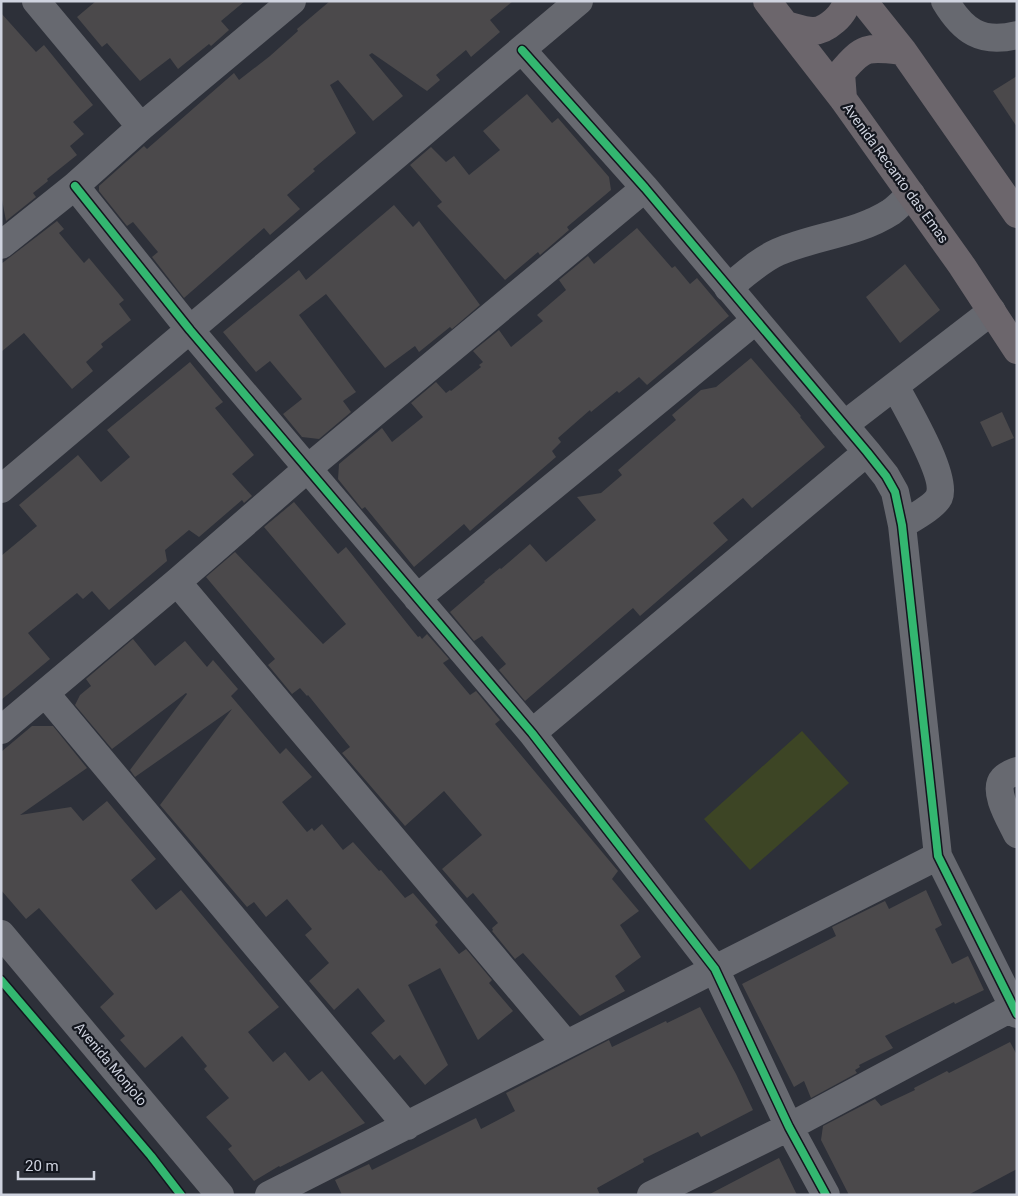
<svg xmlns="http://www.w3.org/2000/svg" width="1018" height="1196" viewBox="0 0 1018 1196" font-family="Roboto,sans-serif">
  <rect width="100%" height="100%" fill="#2d3039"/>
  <path fill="#3d4525" d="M802 731 849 783 750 870 704 819Z"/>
  <path fill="#4b494b" d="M96 1H245L221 21 229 30 211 46 209 44 178 69 170 58 140 81 107 43 102 47 77 17Z
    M330 1H513L490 20 500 32 471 57 466 50 436 75 440 80 427 91 372 53 369 55 403 96 373 121 338 80 330 85 356 133 313 169 315 171 287 195 300 209 270 235 264 228 184 298 152 257 158 252 133 222 127 226 99 191V186L144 146 147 149 234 73 239 80 270 56 298 31 297 29Z
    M1 13 36 52 44 45 93 105 73 122 84 134 70 146 77 155 47 179 48 181 33 193 36 197 6 221 1 194Z
    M1017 76V127L993 91Z
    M527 94 552 123 558 118 609 177 611 190 567 227 569 230 540 255 538 252 505 280 437 206 442 202 410 165 431 147 446 162 454 156 469 175 500 150 483 131Z
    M394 205 413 227 419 221 480 305 452 329 450 327 419 352 415 346 385 368 326 294 299 315 356 392 343 401 351 412 319 439 302 437 283 414 302 399 270 361 256 372 223 332 299 270 306 280Z
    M57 221 64 229 59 233 84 263 89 258 124 300 119 304 131 320 101 344 103 347 86 362 93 371 72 389 24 333 1 352V264Z
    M637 228 672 268 675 266 690 284 697 278 729 316 647 385 639 377 619 393 617 391 591 412 590 410 558 438 561 442 552 451 556 457 470 531 464 524 414 567 365 507 362 509 338 479 339 464 382 428 392 442 423 417 411 403 436 382 446 393 450 390 451 391 481 367 479 365 483 362 473 351 499 330 511 347 543 321 537 315 566 290 559 280 588 256 594 264Z
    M905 264 940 310 900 343 866 297Z
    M751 358 801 416 800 417 825 447 752 508 743 498 713 523 728 540 640 616 633 608 525 701 499 670 506 664 482 636 474 641 450 612 485 582 484 581 500 568 501 569 530 544 546 562 596 520 577 497 601 493 622 475 618 470 676 420 672 415 701 390 716 387Z
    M190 362 223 402 215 408 254 455 232 474 252 496 244 503 242 500 199 537 189 530 165 550 167 561 109 610 92 591 83 599 77 593 28 633 50 659 1 700V556L37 526 19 505 78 455 101 482 130 457 107 430Z
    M1002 412 1014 438 992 447 980 422Z
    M294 502 338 554 346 547 418 637 420 636 422 639 427 634 449 659 443 663 470 695 476 691 500 720 495 724 618 871 612 879 639 911 620 925 641 957 615 976 625 991 580 1016 523 953 515 959 492 931 493 930 492 928 498 923 473 893 467 898 442 869 482 835 444 791 405 826 342 753 350 747 308 695 307 696 300 688 292 694 268 665 275 659 206 577 235 552 323 644 346 624 264 527Z
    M133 639 155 666 185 641 207 667 213 660 238 689 231 696 280 754 286 748 312 777 282 802 307 832 312 828 314 831 322 824 343 850 353 842 379 871 381 870 405 898 413 893 438 922 435 925 459 954 466 949 492 980 489 983 513 1011 478 1040 440 968 408 985 448 1065 425 1085 400 1055 394 1060 371 1033 385 1021 358 988 334 1010 309 981 329 963 305 935 312 929 287 899 266 917 254 902 247 907 160 805 232 709 135 777 130 770 187 694 186 693 112 749 75 705 80 695 91 686 86 679Z
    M32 726H53L87 768 20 815 71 807 83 821 107 801 156 859 131 880 156 910 181 890 279 1007 248 1032 273 1062 285 1052 309 1081 322 1071 365 1123 280 1167 279 1166 254 1181 228 1149 232 1146 206 1117 229 1098 204 1069 207 1066 182 1036 145 1068 120 1040 125 1036 100 1007 114 994 39 908 26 919 1 890V752Z
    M926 890 942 925 935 929 952 964 968 956 984 990 955 1004 954 1002 885 1036 893 1048 859 1065 860 1067 855 1070 857 1073 811 1098 804 1081 794 1087 742 984 836 936 832 927 885 901 889 909Z
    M700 1007 736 1074 753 1110 701 1137 698 1132 643 1159 644 1162 597 1188 600 1195H342L335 1180 369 1164 372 1170 476 1118 481 1129 515 1111 506 1093 609 1040 612 1047 666 1021 667 1023Z
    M1010 1042 1017 1055V1169L968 1195H849L821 1140 823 1126 875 1099 881 1106 915 1090 914 1088 947 1071 949 1073Z
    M779 1158 797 1195H708Z"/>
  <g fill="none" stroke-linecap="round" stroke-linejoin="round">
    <path stroke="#676970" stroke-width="28" d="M36 1 141 127
      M945 1C963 31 981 44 1017 35
      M522 50 645 188 867 452 886 476 895 492 902 525 938 856 1017 1014
      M75 186 190 330 532 733 715 969 789 1127 826 1195
      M1 245 75 186 141 127 292 1
      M728 288C744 275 760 260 778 252 815 236 857 234 891 212 898 207 904 200 911 194
      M895 386C906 407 948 477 939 497 934 507 911 519 902 525
      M844 425 992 311
      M1 489 579 1
      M177 582 566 1044
      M417 598 756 320
      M45 693 407 1126
      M1 730 177 582 307 469 645 188
      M532 733 867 452
      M1017 771C1012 773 1006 775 1003 779 992 791 1011 821 1017 834
      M1 934 220 1195
      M269 1195 938 856
      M651 1195 789 1127 1013 1007"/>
    <path stroke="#6c666c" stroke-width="28" d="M767 1 843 99 962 266 1017 350
      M863 1 903 51 1017 214
      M786 25C794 27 805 31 813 31 826 31 846 14 846 1
      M843 99 841 73C864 45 869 47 903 51"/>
    <defs>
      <path id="cycleway" d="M522 50 645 188 867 452 886 476 895 492 902 525 938 856 1017 1014
        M75 186 190 330 532 733 715 969 789 1127 826 1195
        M1 980 151 1156 181 1195"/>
    </defs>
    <use href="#cycleway" stroke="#13161e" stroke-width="11"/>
    <use href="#cycleway" stroke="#33b770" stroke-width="8"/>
  </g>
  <g text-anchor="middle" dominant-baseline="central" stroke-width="4.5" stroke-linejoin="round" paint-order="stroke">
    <g font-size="14" fill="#cfd3df" stroke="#13161e">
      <text transform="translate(896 173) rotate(54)">Avenida Recanto das Emas</text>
      <text transform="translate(111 1064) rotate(50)">Avenida Monjolo</text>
    </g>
  </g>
  <rect width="1018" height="1196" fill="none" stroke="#cfd3df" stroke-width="5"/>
  <path d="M18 1171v8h76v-8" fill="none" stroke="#cfd3df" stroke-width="2.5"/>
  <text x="25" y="1171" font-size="15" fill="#cfd3df" stroke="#13161e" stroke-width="4" paint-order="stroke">20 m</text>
</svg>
